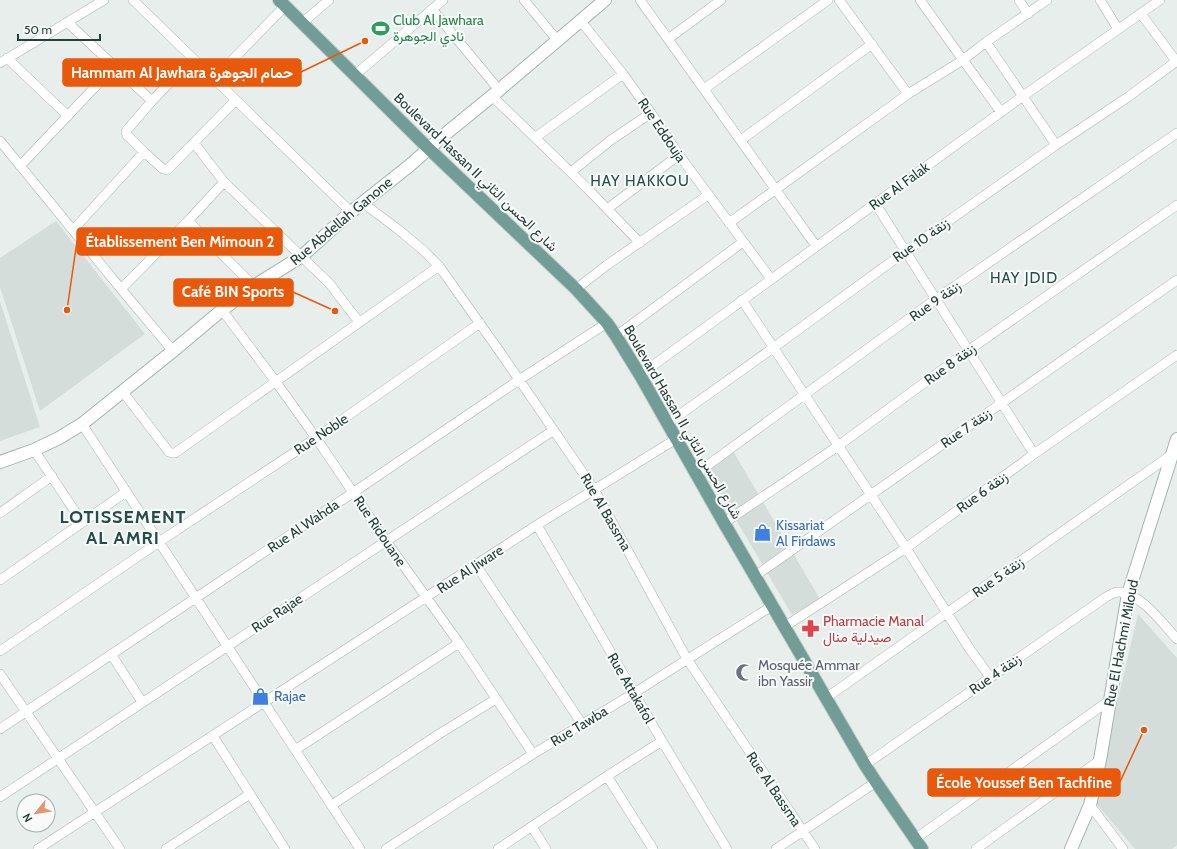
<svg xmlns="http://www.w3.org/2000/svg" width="1177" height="849" viewBox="0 0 1177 849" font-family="Cabin,Vazirmatn,sans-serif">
  <rect width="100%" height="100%" fill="#e7eeeb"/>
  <path fill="#d5ddda" d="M56 221 145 334 40 411 0 287V258Z
    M0 301 40 427 0 441Z
    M733 451 820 599 792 615 705 467Z
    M1138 614 1177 658V845L1172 849H1135L1094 801Z"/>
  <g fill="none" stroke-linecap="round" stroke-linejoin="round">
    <defs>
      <path id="street" d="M133 0 351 212
        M524 0 558 41
        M640 0 816 246
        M839 0 908 94
        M920 0 963 60 1001 112
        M1019 0 1028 14
        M1100 0 1118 29
        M432 9 499 90
        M1141 14 1156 34 1176 61
        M580 20 623 74 651 113 679 155 771 279
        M67 22 152 101
        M302 23 329 0
        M668 39 721 0
        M986 42 1056 145
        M7 58 68 116
        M192 59 152 101 127 130 126 132 127 135 144 152 163 169 167 170 236 100
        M0 63 104 0
        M355 75 443 0
        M214 79 285 6
        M704 89 828 0
        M492 96 587 188 640 243
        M536 137 623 74
        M741 140 872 44
        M0 141 121 289 173 351
        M194 143 224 182 329 283 359 322
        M20 166 115 66
        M571 172 611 140 651 113
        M363 203 399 230 424 251 439 266 500 352 594 489 687 659 815 849
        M875 203 1034 454
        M607 209 679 155
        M188 221 254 286
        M729 223 908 94 963 60 986 42 1047 0
        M73 230 144 152
        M121 289 188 221 224 182
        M576 289 607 265 708 195
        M742 300 906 548 969 648 990 677
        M222 310 276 382 316 438 386 541 459 643 533 754
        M616 336 743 242
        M640 375 1023 96 1160 0
        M123 392 169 452 172 453H175L439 266
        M668 423 773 348 906 251 1056 145 1128 97 1177 61
        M82 424 360 849
        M34 450 82 522
        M697 473 936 299 1177 133
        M0 513 52 476
        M724 523 838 446 969 350 1177 205
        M537 525 662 741 727 849
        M476 565 582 724
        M755 576 1177 280
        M0 580 126 492
        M784 627 906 548 1034 454 1177 355
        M0 651 159 542 316 438 480 323
        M111 654 142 702
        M0 674 120 849
        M826 698 1171 455
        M0 729 354 492 519 380 607 323
        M213 736 285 849
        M295 750 459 643
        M865 765 1106 597C1110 595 1114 592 1118 592 1140 592 1163 624 1177 639
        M607 776 653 849
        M0 797 554 430
        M332 805 439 734 496 699
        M1090 805 1123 849
        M532 827 546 849
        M915 839 1110 700
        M38 849 537 525 676 439
        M166 849 250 794
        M386 849 533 754 634 693 772 606
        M498 849 607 776 662 741
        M776 849 876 782
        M976 849 1100 760"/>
      <path id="secondary" d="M0 462 34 450 59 438 82 424 173 351 222 310 254 286 302 256 351 212 409 166 449 131 492 96 605 0
        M1071 849 1090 805 1100 760 1128 594 1177 439"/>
      <path id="primary" d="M279 0 428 148 576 289 607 323 616 336 640 375 724 523 865 765 876 782 922 849"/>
    </defs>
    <use href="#street" stroke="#aab6b2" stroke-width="10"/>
    <use href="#secondary" stroke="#a3b5b0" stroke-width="14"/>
    <use href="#primary" stroke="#c3c9c8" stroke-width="14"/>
    <use href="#street" stroke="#fff" stroke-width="9"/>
    <use href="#secondary" stroke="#fff" stroke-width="12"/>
    <use href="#primary" stroke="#719d96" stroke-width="12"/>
  </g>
  <defs>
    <symbol id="stadium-bare" viewBox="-9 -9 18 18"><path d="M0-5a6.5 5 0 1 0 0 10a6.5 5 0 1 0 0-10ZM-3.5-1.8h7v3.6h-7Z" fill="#2e9e5b" stroke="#f7faf9" stroke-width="2.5" paint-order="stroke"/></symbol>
    <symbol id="shop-bare" viewBox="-9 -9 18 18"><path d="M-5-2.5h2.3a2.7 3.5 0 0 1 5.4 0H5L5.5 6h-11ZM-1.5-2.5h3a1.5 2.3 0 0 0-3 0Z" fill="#3f7fe0" stroke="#f7faf9" stroke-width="2.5" paint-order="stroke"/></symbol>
    <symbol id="pharmacy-bare" viewBox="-9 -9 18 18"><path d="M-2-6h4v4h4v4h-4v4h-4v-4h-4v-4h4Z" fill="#e0444e" stroke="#f7faf9" stroke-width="2.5" paint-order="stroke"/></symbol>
    <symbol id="mosque-bare" viewBox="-9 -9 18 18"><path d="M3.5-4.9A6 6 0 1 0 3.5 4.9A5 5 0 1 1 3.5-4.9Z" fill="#6b7280" stroke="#f7faf9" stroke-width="2.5" paint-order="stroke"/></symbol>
  </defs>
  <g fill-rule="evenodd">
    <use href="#stadium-bare" x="368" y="16" width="25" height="25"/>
    <use href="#shop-bare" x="750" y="520" width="25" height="25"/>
    <use href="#pharmacy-bare" x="798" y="616" width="25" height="25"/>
    <use href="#mosque-bare" x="732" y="660" width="25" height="25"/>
    <use href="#shop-bare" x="248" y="684" width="25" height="25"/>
  </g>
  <g text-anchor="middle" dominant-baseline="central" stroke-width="4" stroke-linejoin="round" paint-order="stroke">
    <g font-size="14" fill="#27864d" stroke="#f7faf9" text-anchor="start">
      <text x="393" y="20">Club Al Jawhara<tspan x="393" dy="16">نادي الجوهرة</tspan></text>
    </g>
    <g font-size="14" fill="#273e3a" stroke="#f7faf9">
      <text transform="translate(662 130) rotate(56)">Rue Eddouja</text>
      <text transform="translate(476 172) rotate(44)">Boulevard Hassan II شارع الحسن الثاني</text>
      <text transform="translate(899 186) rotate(-36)">Rue Al Falak</text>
      <text transform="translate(341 221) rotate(-40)">Rue Abdellah Ganone</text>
      <text transform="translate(921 240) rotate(-35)">Rue 10 زنقة</text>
      <text transform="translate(935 301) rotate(-35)">Rue 9 زنقة</text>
      <text transform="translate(950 364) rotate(-36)">Rue 8 زنقة</text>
      <text transform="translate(683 422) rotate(60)">Boulevard Hassan II شارع الحسن الثاني</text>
      <text transform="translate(966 428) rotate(-35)">Rue 7 زنقة</text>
      <text transform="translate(321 434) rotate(-34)">Rue Noble</text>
      <text transform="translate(982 492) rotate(-36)">Rue 6 زنقة</text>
      <text transform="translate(606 512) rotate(60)">Rue Al Bassma</text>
      <text transform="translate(303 526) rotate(-34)">Rue Al Wahda</text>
      <text transform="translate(380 531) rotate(56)">Rue Ridouane</text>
      <text transform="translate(470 569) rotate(-33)">Rue Al Jiware</text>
      <text transform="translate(998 577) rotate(-35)">Rue 5 زنقة</text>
      <text transform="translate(277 613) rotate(-34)">Rue Rajae</text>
      <text transform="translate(1121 643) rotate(-79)">Rue El Hachmi Miloud</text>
      <text transform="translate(995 674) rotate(-35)">Rue 4 زنقة</text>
      <text transform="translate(631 688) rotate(60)">Rue Attakafol</text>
      <text transform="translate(579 726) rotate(-31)">Rue Tawba</text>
      <text transform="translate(774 789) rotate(56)">Rue Al Bassma</text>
    </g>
    <g font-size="14" fill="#366cbe" stroke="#f7faf9" text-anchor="start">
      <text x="776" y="525">Kissariat<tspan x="776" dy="16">Al Firdaws</tspan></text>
      <text x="274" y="696">Rajae</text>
    </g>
    <g font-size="14" fill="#be3a42" stroke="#f7faf9" text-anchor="start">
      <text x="823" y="621">Pharmacie Manal<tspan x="823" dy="16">صيدلية منال</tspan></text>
    </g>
    <g font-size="14" fill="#5b616d" stroke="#f7faf9" text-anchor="start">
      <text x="758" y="665">Mosquée Ammar<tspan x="758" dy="16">ibn Yassir</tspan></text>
    </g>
    <g font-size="15" letter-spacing="1" fill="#254e48" stroke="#f7faf9">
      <text x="640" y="181">HAY HAKKOU</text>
      <text x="1024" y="278">HAY JDID</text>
    </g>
    <g font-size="18" font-weight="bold" letter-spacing="1" fill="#254e48" stroke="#f7faf9">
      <text x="123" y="517">LOTISSEMENT<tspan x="123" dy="21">AL AMRI</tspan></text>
    </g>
  </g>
  <path fill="none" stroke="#e8590c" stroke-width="1.5" d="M365 41L301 72M67 310L77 241M335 311L293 292M1144 730L1120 782"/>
  <g fill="#e8590c" stroke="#f7faf9" stroke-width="1.5">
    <circle cx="365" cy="41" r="4"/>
    <circle cx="67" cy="310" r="4"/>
    <circle cx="335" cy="311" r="4"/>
    <circle cx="1144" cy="730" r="4"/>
  </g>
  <g fill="#e8590c" stroke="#e8590c" stroke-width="1.5">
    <rect x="63" y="59" width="238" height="27" rx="4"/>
    <rect x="77" y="228" width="205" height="27" rx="4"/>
    <rect x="174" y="279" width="119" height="27" rx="4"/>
    <rect x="928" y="769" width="192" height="27" rx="4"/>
  </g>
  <g font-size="15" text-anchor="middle" font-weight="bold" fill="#fff">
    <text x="182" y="78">Hammam Al Jawhara حمام الجوهرة</text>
    <text x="180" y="247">Établissement Ben Mimoun 2</text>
    <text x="233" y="297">Café BIN Sports</text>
    <text x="1024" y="788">École Youssef Ben Tachfine</text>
  </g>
  <g transform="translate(36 813) rotate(240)"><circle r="19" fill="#f7faf9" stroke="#a4afad"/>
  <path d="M0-3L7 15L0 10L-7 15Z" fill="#e29771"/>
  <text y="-6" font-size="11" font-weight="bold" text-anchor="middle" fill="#273e3a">N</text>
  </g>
  <path d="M18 34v6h82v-6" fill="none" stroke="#273e3a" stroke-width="2"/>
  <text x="24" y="34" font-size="12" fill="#273e3a" stroke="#f7faf9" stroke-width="3" paint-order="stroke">50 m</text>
</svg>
